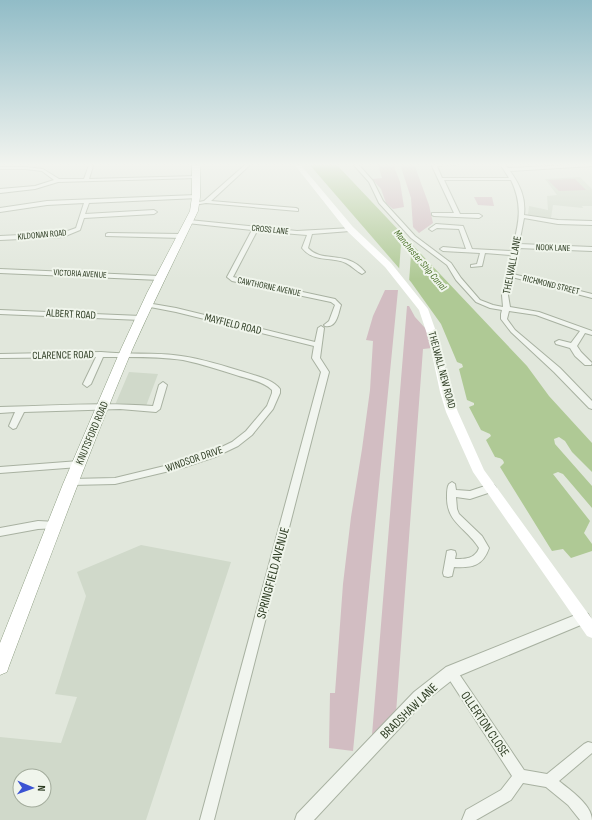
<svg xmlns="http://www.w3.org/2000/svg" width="592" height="820" viewBox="0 0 592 820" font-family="'Sofia Sans Condensed',sans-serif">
  <rect width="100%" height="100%" fill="#e1e7dc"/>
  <path fill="#d0d9ca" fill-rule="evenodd" d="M580 177 592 189V206H582L583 208 553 205 551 218 528 215 529 206 548 210 547 196 557 195 545 179Z
    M129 372 158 374 146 406 115 405Z
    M141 545 231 562 146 820H0V737L61 743 77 697 55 694 86 596 77 572ZM20 776H44V800H20Z"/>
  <path fill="#d2bdc2" d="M378 164H393L400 182 404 207 393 209 386 203 381 189 372 179 382 178Z
    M400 164H414L429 205 433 223 419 233 413 227 411 198Z
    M575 179 586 190 559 191 548 180Z
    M474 197H492L494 206 478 205Z
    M385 290H398L353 751 329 748 330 693H335L343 584 351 517 362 449 370 390 373 341 366 340 373 316Z
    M407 306H409L415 317 426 329 432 348 423 349 396 713 372 735Z"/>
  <path fill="#afc995" d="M309 164H336L527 366 549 396 592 443V472L572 452 565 441 559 437 554 439 555 444 592 486V508L563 474 558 472 553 474 590 521 584 533 592 544V551L571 558 563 549 552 551 500 467 504 463C503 458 499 458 495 457L486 440 491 436 490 434 481 430 469 407 474 405V403L467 400 459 369 463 367 462 364 457 362 441 324 411 282Z"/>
  <path fill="#e1e7dc" d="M402 231 412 241 409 282 399 271Z"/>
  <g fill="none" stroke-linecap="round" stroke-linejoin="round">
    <defs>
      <path id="minor" d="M246 164H251L211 201 296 208 298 209V211L206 203 194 205V203L204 201Z
        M353 164H358L373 181 383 201 415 236 451 263 461 278 480 300 493 305 503 307 502 295 511 255 485 253 482 266 471 267V265L477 264 480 253 443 251 440 249 443 247 466 249 459 229 437 228 432 231 429 229 436 224 463 226 472 249 512 251C518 225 524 207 511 180H444L460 214H479L482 216 479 218 434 216 432 215V213H454L431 164H456L454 165 437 166 442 178H509L500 164H504L508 168 592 164V166L510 171C520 185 526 198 524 215L558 220 592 221V225L558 224 524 218 519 244 592 247V251L518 248 513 274 592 294V298L512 277 508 295 510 307 539 312 592 331V335L585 333 577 346 581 352 592 363 591 365H585L575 356 570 348 556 344 555 342 559 340 571 343 580 331 536 315 509 311 507 319 515 330 560 368 592 401V409L589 408 554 372 511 332 501 319V314L502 310 490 308 476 302 456 280 447 265 411 238 379 203 369 182Z
        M89 165 93 166 89 179 197 176 199 177 197 178 58 182 35 189 0 193V189L35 186 54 180 42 171 26 169H0V167H26L43 169 59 179H84Z
        M196 195 198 196V198L89 203 85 214 154 210 157 212 154 214 84 218 80 230 63 237 0 240V236L62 233 76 228 84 203 47 205 0 212V208L47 201Z
        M189 220 297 231 352 228V230L350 231 312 234 308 248C323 264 346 249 365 272L362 274C356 271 352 266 346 263 331 256 314 263 302 248L307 235 257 231 233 277 335 299 341 305C338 314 337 328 325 326L324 325 329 321 335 305 331 302 232 281 227 277 252 230 187 223 186 222Z
        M108 233 182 234 185 236 182 238 106 236V234Z
        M0 269 160 276 163 278 160 280 0 273Z
        M147 303 176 308 315 342 318 328 321 326 324 328 320 358 329 372 214 820H200L321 372 312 358 314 346 176 312 145 306 144 305Z
        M0 310 141 316 144 318 141 320 0 314Z
        M101 352C127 355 155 352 181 356 203 359 224 366 244 372 256 376 272 379 280 389V393L273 409 252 435 238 446 215 457 182 468 115 484 71 485 68 484 67 482 68 480 71 479 115 478 181 462 209 453 232 442 246 431 267 406 272 393V390C264 382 249 379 239 376 220 370 202 364 183 360 157 356 129 357 103 357L91 384 87 387 83 384 96 357 0 358V354Z
        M163 382 167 385 160 409 156 412 120 409 24 412 16 428 13 429 9 426 15 412 0 413V407C51 406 102 402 153 406L159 385Z
        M79 461 82 462 83 464 82 466 79 467 0 473V467Z
        M452 482 455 484 456 490 470 491 491 484 494 485 496 488 494 491 470 499 456 497 457 509 459 514 482 536 489 548C483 566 472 568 454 567L452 576 448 577 444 576 443 573 447 551 451 550 455 551 456 554 455 559C465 559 475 559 479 548 467 528 446 523 447 496 447 492 447 487 449 484Z
        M38 521 57 522 59 525 57 528 38 529 0 536V528Z
        M451 666 455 668 524 770 547 774 584 744 588 742 592 743V753L559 781C570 790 592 805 592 820H580L568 805 546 787 523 783 511 800 476 820H462L466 810 501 790 512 776 447 676 445 672 447 668Z"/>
      <path id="tertiary" d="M583 612 588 614 590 618 588 622 456 677 424 702 314 820H295L297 814 414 692 446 667Z"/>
      <path id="trunk" d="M192 164H200V197L198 211C176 257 153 303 132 350 88 454 49 560 9 666L7 672 0 675V643L63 484 121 349 147 293 190 211 192 197Z"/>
    </defs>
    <use href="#minor" stroke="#a8b1a1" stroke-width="2"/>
    <use href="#tertiary" stroke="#a8b1a1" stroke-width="2"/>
    <use href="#trunk" stroke="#8e9e83" stroke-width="1"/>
    <use href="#minor" fill="#f1f5ef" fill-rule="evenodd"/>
    <use href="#tertiary" fill="#f1f5ef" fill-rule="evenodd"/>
    <path fill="#fff" fill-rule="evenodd" d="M294 164H300L353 227 391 263 428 309 439 340 450 392 458 412 484 470 592 619V638L587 636 473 472 446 412 440 392 429 340 419 310 385 267 347 231Z"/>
    <use href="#trunk" fill="#fff" fill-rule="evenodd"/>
  </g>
  <linearGradient id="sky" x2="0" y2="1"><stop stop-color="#91bcc7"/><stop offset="0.59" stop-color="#f2f4ef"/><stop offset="1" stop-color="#f2f4ef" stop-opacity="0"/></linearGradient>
  <rect width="592" height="279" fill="url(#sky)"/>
  <g text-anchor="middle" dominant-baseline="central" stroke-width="4" stroke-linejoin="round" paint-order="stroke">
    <g font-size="9" fill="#2f3e25" stroke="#f0f5ec">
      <text transform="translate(270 230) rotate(6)">CROSS LANE</text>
      <text transform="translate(42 235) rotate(-5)">KILDONAN ROAD</text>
      <text transform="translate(553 248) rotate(2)">NOOK LANE</text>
      <text transform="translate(80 274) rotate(3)">VICTORIA AVENUE</text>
      <text transform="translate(551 285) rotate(14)">RICHMOND STREET</text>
      <text transform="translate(269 287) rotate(12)">CAWTHORNE AVENUE</text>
    </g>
    <g font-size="10" font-style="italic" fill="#4e742e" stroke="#f0f5ec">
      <text transform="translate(420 260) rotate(50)">Manchester Ship Canal</text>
    </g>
    <g font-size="11" fill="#2f3e25" stroke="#f0f5ec">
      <text transform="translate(512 265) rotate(-79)">THELWALL LANE</text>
      <text transform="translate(71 314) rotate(3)">ALBERT ROAD</text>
      <text transform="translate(233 324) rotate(14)">MAYFIELD ROAD</text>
      <text transform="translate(63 355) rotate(-1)">CLARENCE ROAD</text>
      <text transform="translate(442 370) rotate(75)">THELWALL NEW ROAD</text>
      <text transform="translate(92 433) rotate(-67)">KNUTSFORD ROAD</text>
      <text transform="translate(194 459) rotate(-19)">WINDSOR DRIVE</text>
    </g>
    <g font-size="13" fill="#2f3e25" stroke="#f0f5ec">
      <text transform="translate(273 573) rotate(-75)">SPRINGFIELD AVENUE</text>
      <text transform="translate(409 711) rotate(-44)">BRADSHAW LANE</text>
      <text transform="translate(485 724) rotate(56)">OLLERTON CLOSE</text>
    </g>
  </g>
  <g transform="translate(32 788) rotate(92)"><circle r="19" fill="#f0f5ec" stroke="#a3ac9c"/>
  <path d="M0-3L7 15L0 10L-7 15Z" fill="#3a53d3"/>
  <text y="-6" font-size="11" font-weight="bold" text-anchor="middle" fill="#2f3e25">N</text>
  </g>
</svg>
